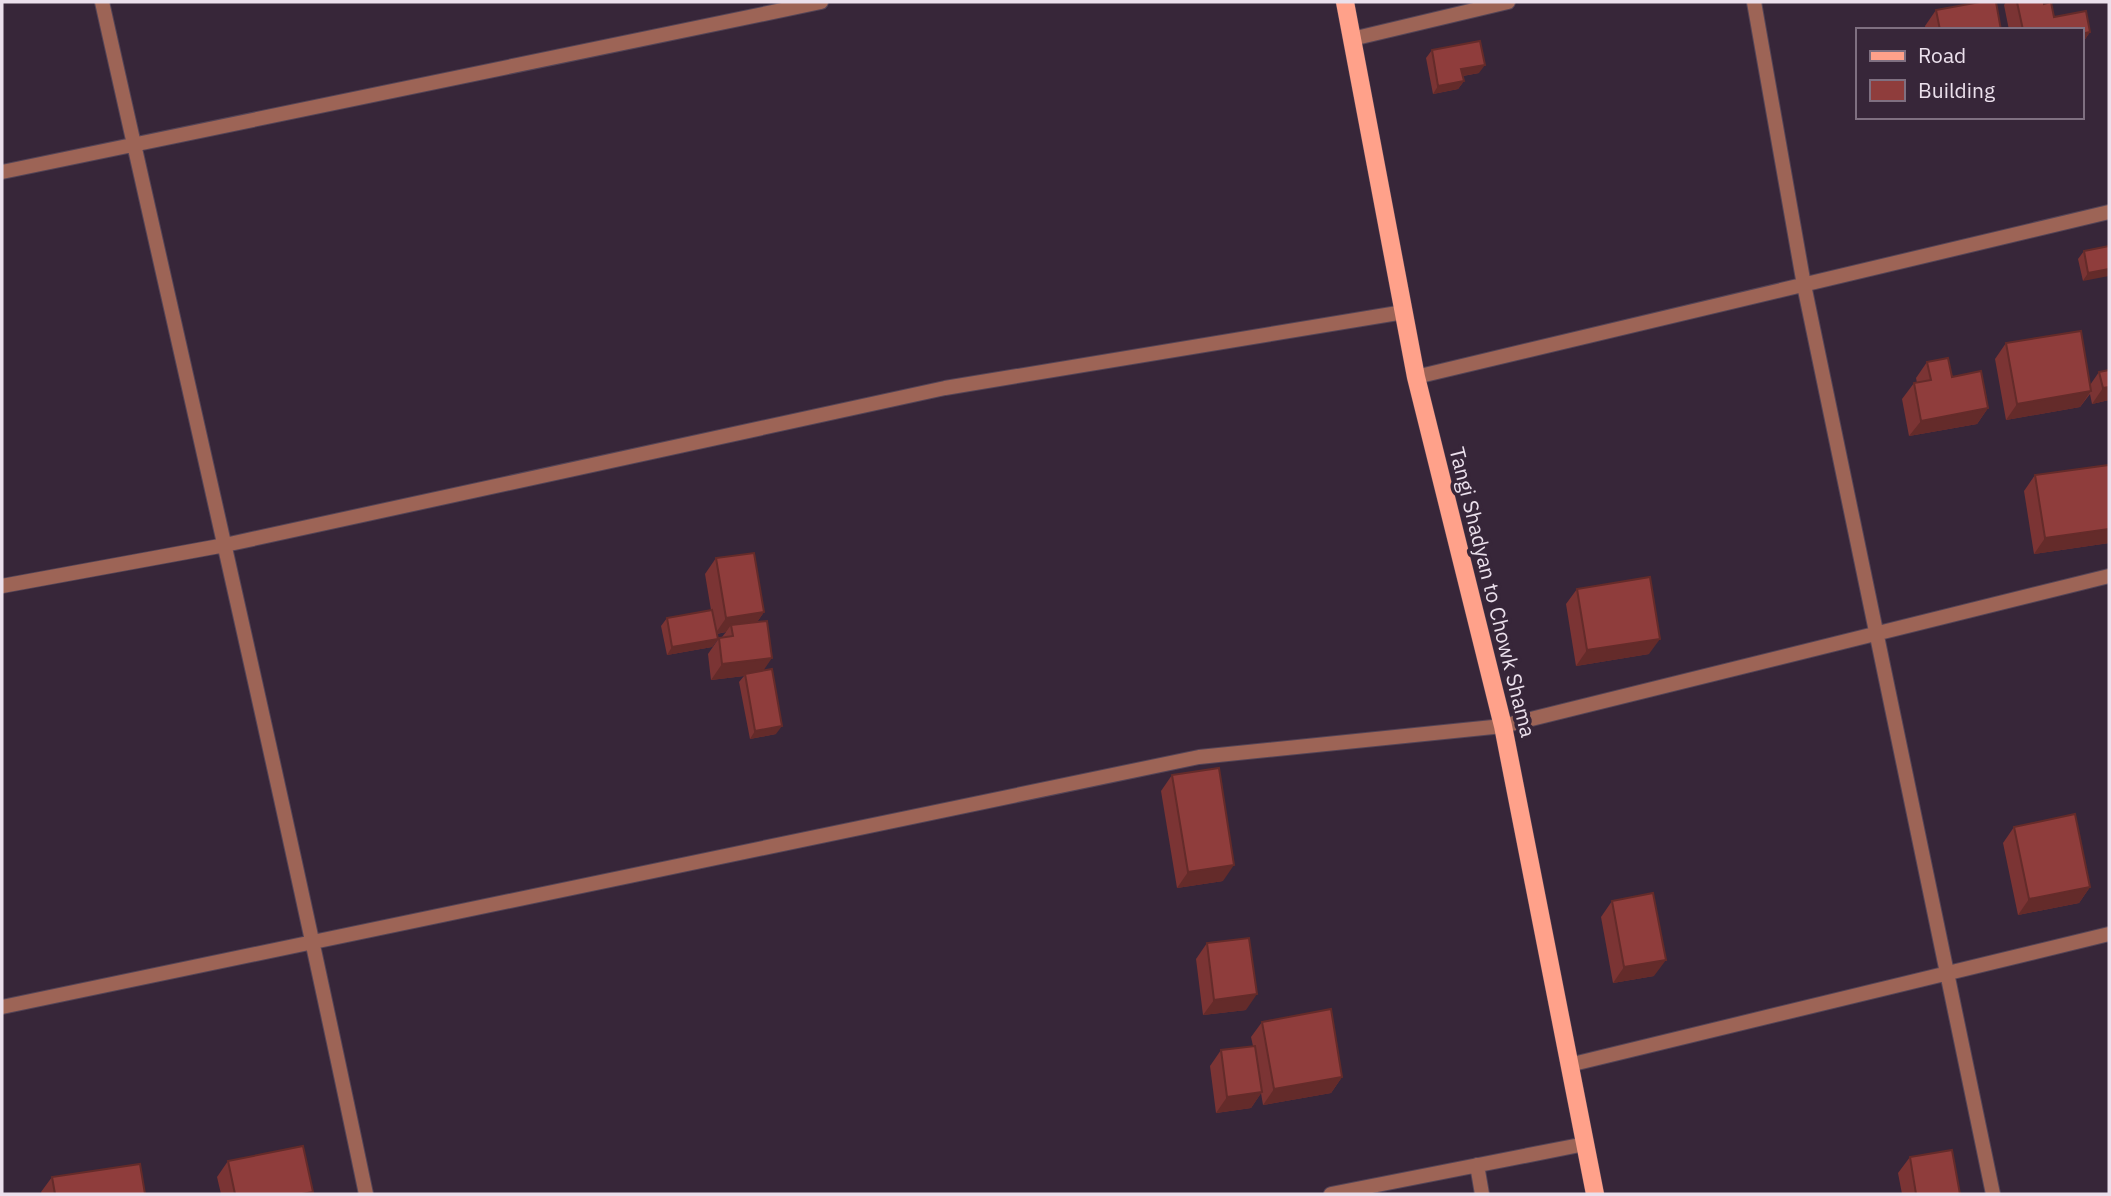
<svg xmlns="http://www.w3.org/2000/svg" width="2111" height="1196" viewBox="0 0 2111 1196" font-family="'IBM Plex Sans',sans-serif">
  <rect width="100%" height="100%" fill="#372639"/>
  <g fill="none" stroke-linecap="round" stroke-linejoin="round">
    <defs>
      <path id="street" d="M102 2C191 399 283 796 366 1194
        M1754 2 1804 285 1993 1194
        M1352 39 1508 2
        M2 172 821 2
        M1416 377 2109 212
        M2 586 225 545 945 388 1404 312
        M2 1007 1199 757 1503 726 2109 576
        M1569 1065 2109 934
        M1477 1165 1482 1194
        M1331 1194 1585 1144"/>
      <path id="primary" d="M1345 2 1416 377 1503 726 1595 1194"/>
    </defs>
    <use href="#street" stroke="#544456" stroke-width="16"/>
    <use href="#primary" stroke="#544456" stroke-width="19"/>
    <use href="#street" stroke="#9d6456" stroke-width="14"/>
    <use href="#primary" stroke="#ffa18a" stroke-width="18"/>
  </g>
  <path fill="#7b3434" d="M2006 2H2044L2054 17 2090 32 2081 45V30H2009L2004 5Z
    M1936 10 2001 30H1926L1925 26Z
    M1432 50 1479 73 1463 76 1464 81 1458 89 1433 94 1426 58Z
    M2109 246 2083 281 2078 259 2084 251Z
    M2006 343 2090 385 2099 372 2109 370V400L2092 404 2090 394 2080 407 2006 420 1995 359Z
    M1927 362 1952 377 1988 408 1977 424 1909 436 1902 399 1914 383H1917L1916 378Z
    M2035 475 2109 543 2034 554 2024 491Z
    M716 558 764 612 757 622 763 671 776 734 750 739 739 682 744 676 711 680 708 654 719 638 722 637 726 632 717 634 718 639 712 647 667 655 661 626 667 618 711 610 705 574Z
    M1577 589 1649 654 1576 666 1566 604Z
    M1172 775 1223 881 1177 888 1161 791Z
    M2014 827 2090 887 2079 903 2018 915 2003 843Z
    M1612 901 1654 976 1613 983 1601 917Z
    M1207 943 1246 1010 1203 1015 1196 959Z
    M1262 1022 1342 1077 1331 1093 1263 1105 1261 1093 1251 1108 1216 1113 1210 1066 1221 1050 1253 1046 1251 1037Z
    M1910 1157 1960 1194H1902L1898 1173Z
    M228 1161 313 1192 311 1194H221L217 1177Z
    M52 1177 145 1194H42L41 1192Z"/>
  <path fill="#642b2a" d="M2090 32 2081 45V34Z
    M1485 65 1479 73 1456 77 1461 69Z
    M1464 81 1458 89 1433 94 1438 86Z
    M2109 269V276L2083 281 2088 273Z
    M2109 387V400L2092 404 2103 388Z
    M2091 391 2080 407 2006 420 2017 404Z
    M1988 408 1977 424 1909 436 1921 421Z
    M2109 529V543L2034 554 2045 538Z
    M764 612 753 628 731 625 726 632 715 634 726 618Z
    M718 639 712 647 667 655 672 647Z
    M1660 639 1649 654 1576 666 1587 650Z
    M772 658 761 674H745L744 676 711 680 722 664Z
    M782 726 776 734 750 739 755 731Z
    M1234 865 1223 881 1177 888 1188 872Z
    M2090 887 2079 903 2018 915 2029 899Z
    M1666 960 1654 976 1613 983 1624 967Z
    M1257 994 1246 1010 1203 1015 1214 1000Z
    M1342 1077 1331 1093 1263 1105 1274 1089Z
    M1262 1092 1251 1108 1216 1113 1227 1097Z"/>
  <path fill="#8f3d3c" stroke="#642b2a" stroke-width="2" d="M1980 2H1996L2001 30H1940L1936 10Z
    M2017 2H2044V4L2051 2 2054 17 2086 11 2090 32 2081 34V30H2023Z
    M1480 41 1485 65 1461 69 1464 81 1438 86 1432 50Z
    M2109 246V269L2088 273 2084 251Z
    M2081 331 2091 391 2017 404 2006 343Z
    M1948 358 1952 377 1981 371 1988 408 1921 421 1914 383 1931 380 1927 362Z
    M2109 370V387L2103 388 2099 372Z
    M2109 465V529L2045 538 2035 475Z
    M754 553 764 612 726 618 716 558Z
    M1650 577 1660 639 1587 650 1577 589Z
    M712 610 718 639 672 647 667 618Z
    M767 621 772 658 722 664 719 638 733 636 731 625Z
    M772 669 782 726 755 731 745 674Z
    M1219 768 1234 865 1188 872 1172 775Z
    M2075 814 2090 887 2029 899 2014 827Z
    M1653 893 1666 960 1624 967 1612 901Z
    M1249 938 1257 994 1214 1000 1207 943Z
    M1331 1009 1342 1077 1274 1089 1262 1022Z
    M1255 1046 1262 1092 1227 1097 1221 1050Z
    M303 1146 313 1192 302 1194H235L228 1161Z
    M1952 1150 1960 1194H1916L1910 1157Z
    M140 1164 145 1194H55L52 1177Z"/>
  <g text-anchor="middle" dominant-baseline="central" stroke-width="7" stroke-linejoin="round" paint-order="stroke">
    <g font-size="21" fill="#ebe0ec" stroke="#372639">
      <text transform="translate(1493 592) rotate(76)">Tangi Shadyan to Chowk Shama</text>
    </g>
  </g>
  <rect width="2111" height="1196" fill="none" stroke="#ebe0ec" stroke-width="7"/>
  <rect x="1856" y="28" width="228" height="91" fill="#372639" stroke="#7f7081" stroke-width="2"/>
  <rect x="1870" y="51" width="35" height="10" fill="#ffa18a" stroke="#7f7081" stroke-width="2"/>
  <text x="1918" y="63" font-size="21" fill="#ebe0ec">Road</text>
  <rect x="1870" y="80" width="35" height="21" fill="#8f3d3c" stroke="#7f7081" stroke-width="2"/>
  <text x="1918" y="98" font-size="21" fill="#ebe0ec">Building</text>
</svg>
